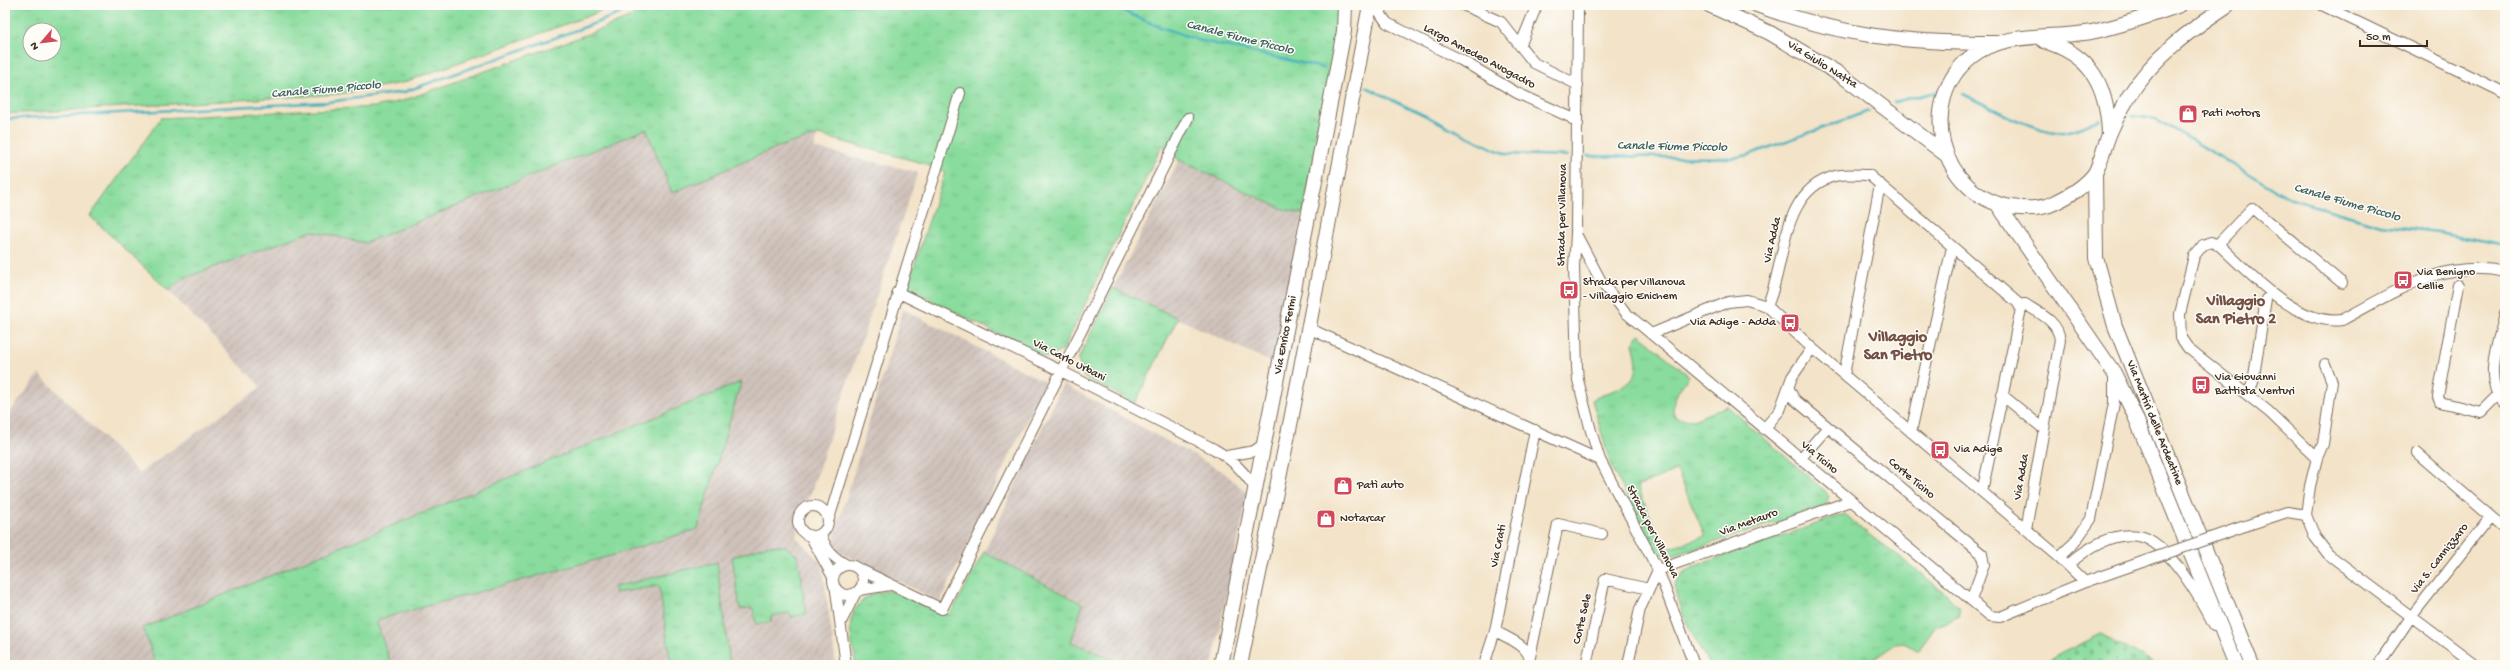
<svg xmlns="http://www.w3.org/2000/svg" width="2510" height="670" viewBox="0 0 2510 670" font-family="'Gochi Hand',sans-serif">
  <defs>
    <pattern id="industrial-furrows" width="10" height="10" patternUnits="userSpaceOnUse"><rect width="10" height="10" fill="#cec1ba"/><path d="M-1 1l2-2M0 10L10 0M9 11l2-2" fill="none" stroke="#b2a69f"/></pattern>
    <pattern id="grass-tufts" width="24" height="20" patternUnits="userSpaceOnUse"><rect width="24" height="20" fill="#89dc9d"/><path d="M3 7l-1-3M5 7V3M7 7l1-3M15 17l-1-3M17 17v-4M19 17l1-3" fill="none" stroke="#77bd87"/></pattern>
    <pattern id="cemetery-stones" width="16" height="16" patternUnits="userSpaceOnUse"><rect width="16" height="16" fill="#89dc9d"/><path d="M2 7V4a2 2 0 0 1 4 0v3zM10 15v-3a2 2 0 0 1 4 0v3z" fill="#77bd87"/></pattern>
  </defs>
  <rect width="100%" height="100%" fill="#fdfcf7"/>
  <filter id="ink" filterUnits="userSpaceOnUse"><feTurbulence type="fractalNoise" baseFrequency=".025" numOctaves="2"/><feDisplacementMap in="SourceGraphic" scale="8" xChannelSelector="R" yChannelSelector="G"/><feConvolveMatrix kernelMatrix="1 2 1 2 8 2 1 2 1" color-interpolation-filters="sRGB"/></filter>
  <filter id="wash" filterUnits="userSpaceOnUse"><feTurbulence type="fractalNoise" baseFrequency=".012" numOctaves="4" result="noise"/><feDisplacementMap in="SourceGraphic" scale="16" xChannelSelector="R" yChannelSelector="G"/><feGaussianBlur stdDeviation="0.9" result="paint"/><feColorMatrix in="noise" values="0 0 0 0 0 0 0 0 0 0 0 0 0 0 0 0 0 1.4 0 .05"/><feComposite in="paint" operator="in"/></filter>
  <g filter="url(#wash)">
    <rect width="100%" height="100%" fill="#f3e3c8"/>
    <path fill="url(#industrial-furrows)" d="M646 128 778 147 818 135 814 148 918 172 796 537 822 564 836 665H391L376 620 610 556 143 627 156 665H5V419L39 374 139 473 261 387 169 291 182 279 312 231 365 243Z
      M1179 160 1280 208 1303 214 1273 363 1113 288Z
      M903 309 1045 382 940 602 831 548Z
      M1063 384 1222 471 1248 493 1212 665H1126L1071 642 1083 603 984 552Z"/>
    <path fill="url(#grass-tufts)" stroke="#62835e" fill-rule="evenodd" d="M5 5H613L591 15 402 83 339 94 5 114ZM30 30H54V54H30Z
      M647 5H1338L1339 13 1335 50 1303 214 1280 208 1179 160 1162 145 1063 350 1046 358 907 288 945 172 922 163 818 135 778 147 672 193 646 129 365 243 312 231 182 279 169 291 90 216 161 118 374 107 402 101 591 33 629 18Z
      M1113 288 1178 318 1135 403 1084 377 1078 360Z
      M1639 334 1689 376C1681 387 1667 404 1676 418L1693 420 1727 406 1825 491 1829 497 1824 507 1672 556 1659 553 1612 469 1592 400C1623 383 1646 389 1633 344ZM1677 470 1705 536 1665 550 1637 486Z
      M741 382 698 529 610 556 376 620 391 665H156L143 628Z
      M1845 514C1881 548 1926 572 1960 608L1958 617 1936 626 1918 651 1904 643 1895 644 1866 665H1709C1701 649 1670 598 1676 582 1679 574 1688 570 1695 566Z
      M768 545 785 546 798 556 806 614 791 617 789 613 771 616V622L756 624 753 608 740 609 732 557Z
      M984 552 1083 604 1071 642 1126 665H856C852 639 842 616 866 598 872 593 884 590 892 592 912 596 928 613 948 615L954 608Z
      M717 562 730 665H671L659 586 615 593 614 587Z"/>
    <path fill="url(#cemetery-stones)" stroke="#62835e" d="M2101 634 2156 665H2039Z"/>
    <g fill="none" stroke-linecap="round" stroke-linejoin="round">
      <path stroke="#43b1be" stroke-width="2.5" d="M1109 5 1158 26 1198 40 1324 68
        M1366 87 1496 150 1508 154 1568 156
        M1963 94C1987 105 2031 130 2056 132 2070 134 2087 124 2100 119
        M1894 102 1940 91
        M2131 116 2156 119 2291 199 2381 225 2438 232 2505 245
        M5 119 327 102 404 92 585 27 619 14 633 5
        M1587 156 1733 158 1748 155 1869 111"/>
    </g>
  </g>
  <g filter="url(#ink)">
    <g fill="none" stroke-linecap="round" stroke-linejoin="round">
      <defs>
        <path id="street" d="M1384 5 1380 13 1387 23 1461 60 1517 93 1570 117 1578 124
          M1463 5 1501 22 1534 63 1578 85
          M1578 5 1576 234 1574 267 1577 367 1578 380 1591 431 1600 460 1658 570 1694 665
          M2322 5 2505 93
          M1520 46 1537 5
          M1576 234 1602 283 1626 313 1990 616 2000 617 2085 582 2145 561
          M2217 245 2252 208 2342 283
          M2458 285 2438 397 2440 402 2481 412 2497 396
          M897 292 1061 371 1214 449C1232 459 1245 472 1256 490
          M2019 305 2025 304C2040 314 2058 321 2060 340L2026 529
          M1767 306C1787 263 1779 191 1835 176 1845 173 1859 175 1869 175L2018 303 2021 309 1982 492
          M2505 314C2499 341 2481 382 2505 403
          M1308 328 1600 460
          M1651 334 1728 302 1747 300 1767 306 1812 348 2059 557 2085 582
          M2325 364 2332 382 2323 444 2317 458 2310 486 2306 515 2315 537 2328 554 2476 665
          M1844 375 1880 184
          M1789 389 1794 399 1982 554 1984 565 1971 600
          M2002 395 2044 429
          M2248 395 2253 382 2266 299
          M1764 429 1780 410 1792 377 1812 348
          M1911 432 1952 247
          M2417 453 2505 529
          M1227 456 1254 451 1264 444
          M2317 458 2269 412 2188 348 2181 338 2180 314 2194 256 2203 245 2211 242 2220 246C2251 274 2297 326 2342 320 2395 292 2443 258 2505 272
          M1800 459 1828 427
          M798 521a15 15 0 1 1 30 0a15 15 0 1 1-30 0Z
          M828 522 960 93
          M2239 528 2287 512 2306 515
          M821 535C827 551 832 557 847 565
          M811 537 833 577
          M2059 557 2074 543 2091 519 2114 403V375
          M833 580a15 15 0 1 1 30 0a15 15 0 1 1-30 0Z
          M2068 565C2087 548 2112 531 2139 536 2168 541 2202 601 2214 626
          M857 568 942 609 1188 118
          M1658 570 1850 501
          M859 590 890 585
          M836 591 846 665
          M841 622 855 594
          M1495 631C1509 639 1532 646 1530 665
          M1530 657 1558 524 1602 534
          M1484 665 1495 631 1535 430
          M1586 665 1605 579 1649 589
          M1628 665 1640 609 1658 570
          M2378 665 2411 617 2490 517"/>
        <path id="secondary" d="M1709 5 1770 33 1841 75 1945 154
          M1757 5C1840 36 1906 43 1994 43
          M2180 5C2152 15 2124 25 2096 31 2056 40 2005 30 1972 56 1915 101 1940 196 2011 207 2025 209 2042 209 2054 203 2069 196 2085 187 2095 173 2101 162 2104 147 2109 135 2114 122 2122 108 2129 96 2153 57 2190 30 2228 5
          M2044 41C2092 55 2107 86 2109 133
          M2095 173 2096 258 2115 326 2252 665
          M1998 205 2114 373 2135 416 2236 665
          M1221 665 1335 78 1344 31 1345 5
          M1240 665 1291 420 1370 5"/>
      </defs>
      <use href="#street" stroke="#7b6b5a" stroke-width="12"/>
      <use href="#secondary" stroke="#7b6b5a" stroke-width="16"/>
      <use href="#street" stroke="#fff" stroke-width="10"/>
      <use href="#secondary" stroke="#fff" stroke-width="14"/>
      <defs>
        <path id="street-bridge" d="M2145 561 2239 528"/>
      </defs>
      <use href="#street-bridge" stroke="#7b6b5a" stroke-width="12" stroke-linecap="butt"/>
      <use href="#street-bridge" stroke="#fff" stroke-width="10"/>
    </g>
  </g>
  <defs>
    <symbol id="shop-square" viewBox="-11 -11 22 22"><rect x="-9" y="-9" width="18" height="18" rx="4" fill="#d1495b" stroke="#fdfcf7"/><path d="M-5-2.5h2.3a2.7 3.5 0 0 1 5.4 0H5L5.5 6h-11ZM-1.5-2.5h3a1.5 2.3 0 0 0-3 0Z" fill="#fff"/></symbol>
    <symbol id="bus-square" viewBox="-11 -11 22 22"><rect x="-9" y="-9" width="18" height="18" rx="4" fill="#d1495b" stroke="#fdfcf7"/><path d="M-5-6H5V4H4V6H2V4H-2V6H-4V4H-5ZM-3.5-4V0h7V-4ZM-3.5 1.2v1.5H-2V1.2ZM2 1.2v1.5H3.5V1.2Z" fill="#fff"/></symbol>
  </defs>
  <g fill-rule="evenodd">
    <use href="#shop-square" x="2177" y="103" width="22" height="22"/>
    <use href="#bus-square" x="2392" y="269" width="22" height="22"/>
    <use href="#bus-square" x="1558" y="279" width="22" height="22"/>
    <use href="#bus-square" x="1779" y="312" width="22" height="22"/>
    <use href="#bus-square" x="2190" y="374" width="22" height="22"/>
    <use href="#bus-square" x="1929" y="439" width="22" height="22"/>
    <use href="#shop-square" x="1332" y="475" width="22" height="22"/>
    <use href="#shop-square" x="1315" y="508" width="22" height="22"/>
  </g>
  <g text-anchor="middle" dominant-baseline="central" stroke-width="3" stroke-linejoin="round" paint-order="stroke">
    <g font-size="12" fill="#3b2a1e" stroke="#fdfcf7">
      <text transform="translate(1479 57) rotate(28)">Largo Amedeo Avogadro</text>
      <text transform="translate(1822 65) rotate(32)">Via Giulio Natta</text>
      <text transform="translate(1563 215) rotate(-89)">Strada per Villanova</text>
      <text transform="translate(1773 240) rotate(-77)">Via Adda</text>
      <text transform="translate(1286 335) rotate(-79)">Via Enrico Fermi</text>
      <text transform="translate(1069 361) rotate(27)">Via Carlo Urbani</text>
      <text transform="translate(2154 423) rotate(68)">Via Martiri delle Ardeatine</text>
      <text transform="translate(1819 458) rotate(40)">Via Ticino</text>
      <text transform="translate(2022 477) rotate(-80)">Via Adda</text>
      <text transform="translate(1911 479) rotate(40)">Corte Ticino</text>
      <text transform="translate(1749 523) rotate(-20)">Via Metauro</text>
      <text transform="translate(1652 532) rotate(63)">Strada per Villanova</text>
      <text transform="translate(1499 546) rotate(-79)">Via Crati</text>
      <text transform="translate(2440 559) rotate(-52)">Via S. Cannizzaro</text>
      <text transform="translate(1583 619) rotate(-77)">Corte Sele</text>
    </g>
    <g font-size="12" fill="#3b2a1e" stroke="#fdfcf7" text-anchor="start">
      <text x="2202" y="114">Pati Motors</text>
      <text x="2417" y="273">Via Benigno<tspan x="2417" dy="14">Cellie</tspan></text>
      <text x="1583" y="283">Strada per Villanova<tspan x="1583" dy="14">- Villaggio Enichem</tspan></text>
      <text x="1776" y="323" text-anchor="end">Via Adige - Adda</text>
      <text x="2215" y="378">Via Giovanni<tspan x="2215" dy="14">Battista Venturi</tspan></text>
      <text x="1954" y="450">Via Adige</text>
      <text x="1357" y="486">Patì auto</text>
      <text x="1340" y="519">Notarcar</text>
    </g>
    <g font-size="13" font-style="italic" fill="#3e605e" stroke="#fdfcf7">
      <text transform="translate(1240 38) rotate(14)">Canale Fiume Piccolo</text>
      <text transform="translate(326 90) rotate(-5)">Canale Fiume Piccolo</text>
      <text transform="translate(1672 147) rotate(1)">Canale Fiume Piccolo</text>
      <text transform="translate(2347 203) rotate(16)">Canale Fiume Piccolo</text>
    </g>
    <g font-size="16" font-weight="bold" fill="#734f44" stroke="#fdfcf7">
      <text x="2236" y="302">Villaggio<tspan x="2236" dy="18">San Pietro 2</tspan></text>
      <text x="1898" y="338">Villaggio<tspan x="1898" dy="18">San Pietro</tspan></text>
    </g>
  </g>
  <rect width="2510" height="670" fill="none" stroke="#fdfcf7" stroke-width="20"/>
  <g transform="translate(42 42) rotate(242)"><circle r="19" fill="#fdfcf7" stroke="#afa8a0"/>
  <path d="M0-3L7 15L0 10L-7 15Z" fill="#d1495b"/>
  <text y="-6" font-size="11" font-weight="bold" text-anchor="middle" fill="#3b2a1e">N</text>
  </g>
  <path d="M2360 40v6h67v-6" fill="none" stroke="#3b2a1e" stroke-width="2"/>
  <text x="2366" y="40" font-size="12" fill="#3b2a1e" stroke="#fdfcf7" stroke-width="3" paint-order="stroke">50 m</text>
</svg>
